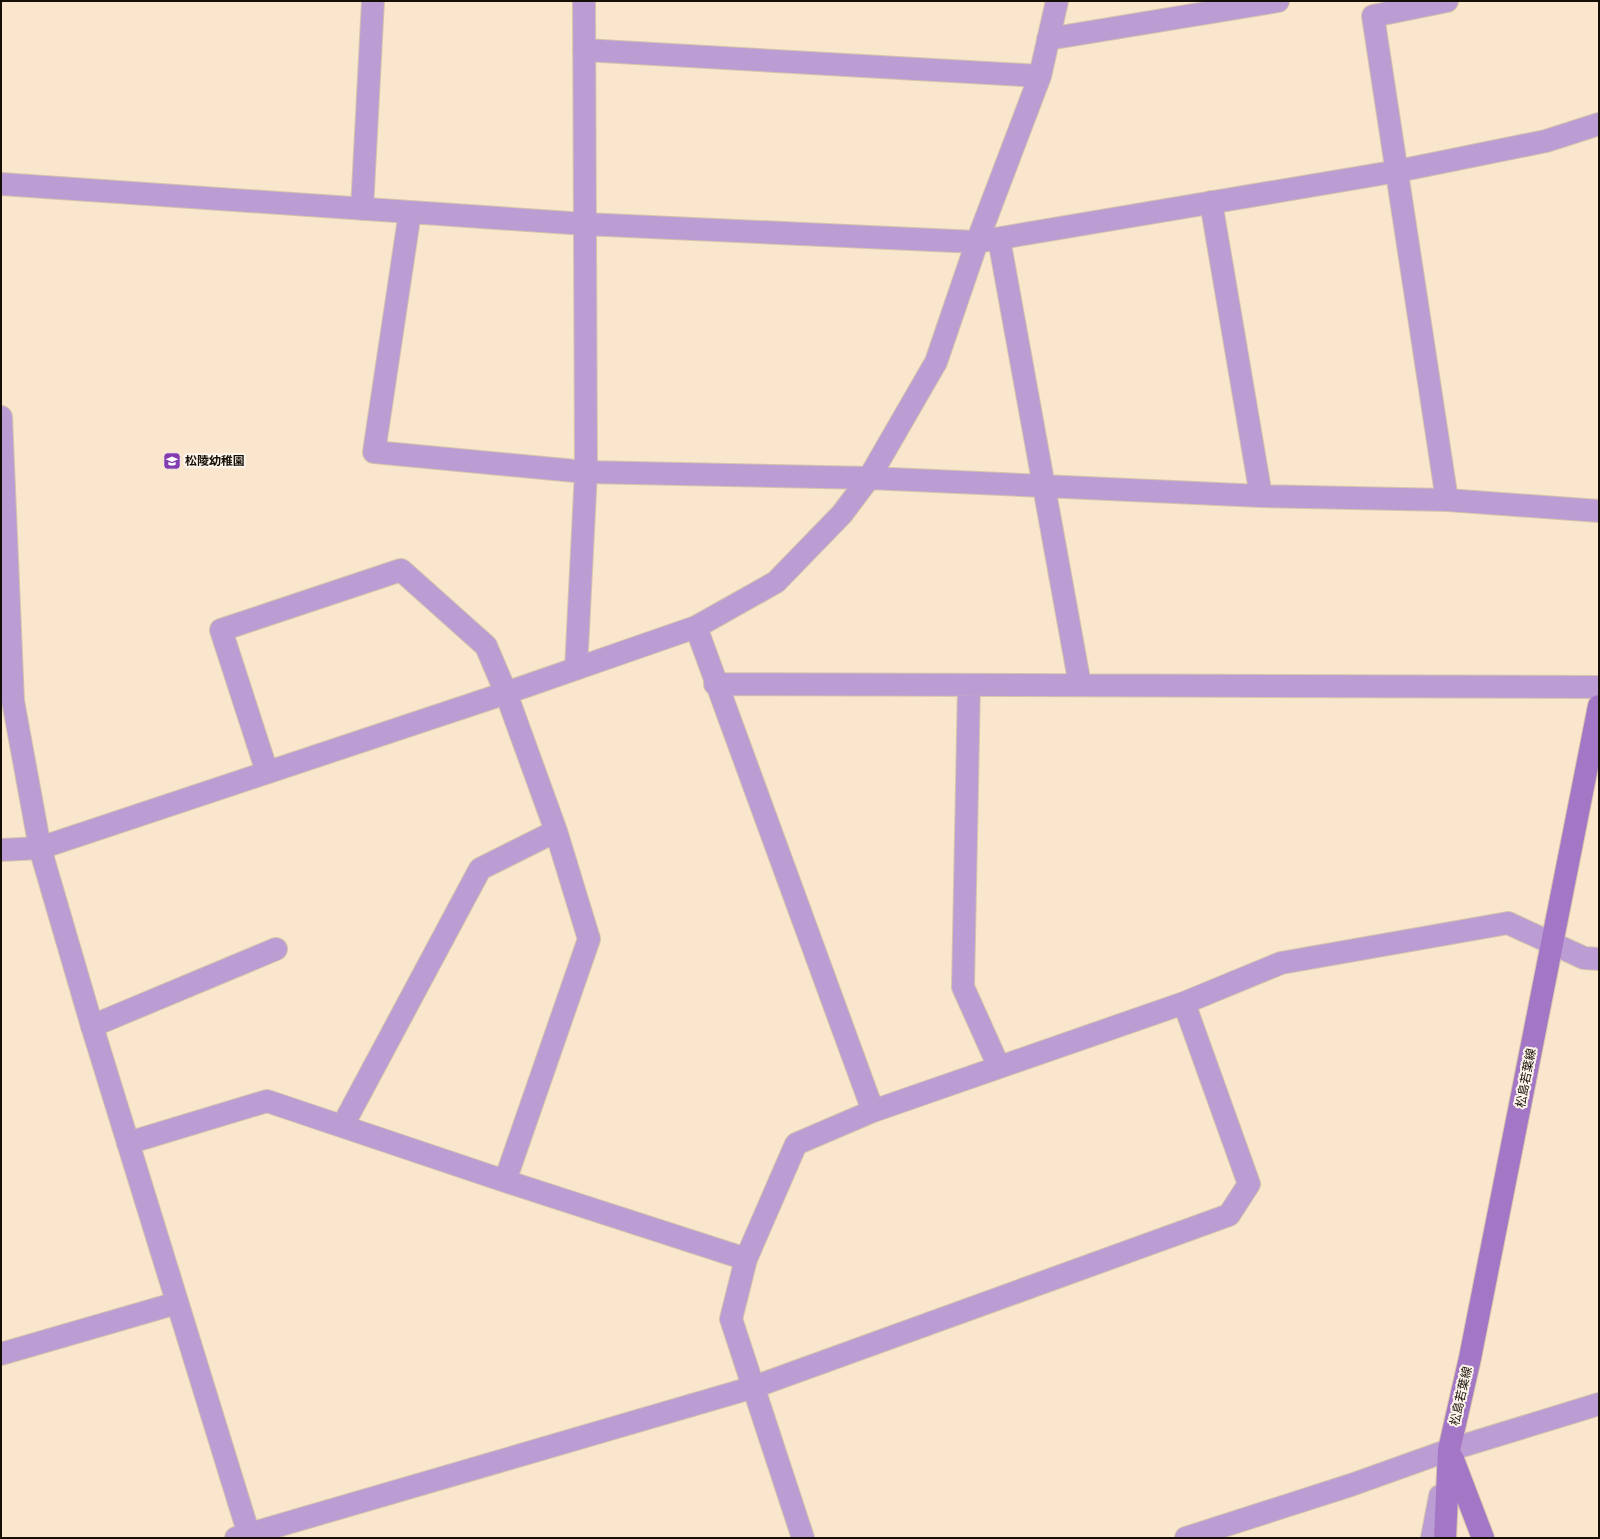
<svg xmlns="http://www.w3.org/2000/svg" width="1600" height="1539" viewBox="0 0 1600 1539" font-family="Arial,'Noto Sans JP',sans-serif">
  <rect width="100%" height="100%" fill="#f9e6cc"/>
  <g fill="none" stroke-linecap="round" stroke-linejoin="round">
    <defs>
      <path id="minor" d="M1447 1 1373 16 1447 500
        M1048 39 1278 1
        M584 50 1040 76
        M1 184 585 224 977 242 1398 171 1546 141 1599 124
        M1211 202 1261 496
        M362 209 373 1
        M410 212 374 452 586 472 869 478 1261 496 1447 500 1599 511
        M999 239 1080 685
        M696 627 873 1111
        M576 669 586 472 584 1
        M715 684 1599 687
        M969 685 963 987 999 1067
        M267 772 221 630 401 570 486 646 506 693 556 831 589 939 505 1181
        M1 850 40 848 506 693 696 627 776 582 842 514 869 478 936 362 977 242 1040 76 1057 1
        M92 1026 276 949
        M343 1125 480 869 556 831
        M128 1143 267 1101 505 1181 746 1259
        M1 1354 177 1303
        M236 1538 754 1387 1229 1215 1249 1184 1184 1003
        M803 1538 731 1319 746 1259 796 1144 873 1111 1184 1003 1281 963 1508 923 1584 958 1599 959"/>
      <path id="tertiary" d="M1 417 13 701 40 848 92 1026 250 1538
        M1186 1538 1351 1485 1449 1450 1599 1404
        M1432 1538 1440 1496"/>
      <path id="secondary" d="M1452 1457 1483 1538
        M1445 1538 1449 1450 1470 1358 1599 706"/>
    </defs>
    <use href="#minor" stroke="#d5c4ac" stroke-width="24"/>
    <use href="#tertiary" stroke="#d5c4ac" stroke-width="24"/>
    <use href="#secondary" stroke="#d5c4ac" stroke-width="24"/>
    <use href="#minor" stroke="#bb9dd3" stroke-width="22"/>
    <use href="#tertiary" stroke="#bb9dd3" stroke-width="22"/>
    <use href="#secondary" stroke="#a476c6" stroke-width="22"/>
  </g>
  <defs>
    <symbol id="school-square" viewBox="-11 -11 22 22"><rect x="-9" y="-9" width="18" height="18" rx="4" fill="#823caf" stroke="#fdf5eb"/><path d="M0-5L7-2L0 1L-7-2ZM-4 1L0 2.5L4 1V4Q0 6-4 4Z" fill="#fff"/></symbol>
  </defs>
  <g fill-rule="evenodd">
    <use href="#school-square" x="162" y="451" width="20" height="20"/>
  </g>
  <g text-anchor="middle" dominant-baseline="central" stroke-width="4" stroke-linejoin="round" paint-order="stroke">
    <g font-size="12" font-weight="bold" fill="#150f06" stroke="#fdf5eb" text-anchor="start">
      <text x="185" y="461">松陵幼稚園</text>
    </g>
    <g font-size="12" fill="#150f06" stroke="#fdf5eb">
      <text transform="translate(1526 1078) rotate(-79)">松島若葉線</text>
      <text transform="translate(1461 1396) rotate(-77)">松島若葉線</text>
    </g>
  </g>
  <rect width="1600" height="1539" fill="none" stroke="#150f06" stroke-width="4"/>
</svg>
